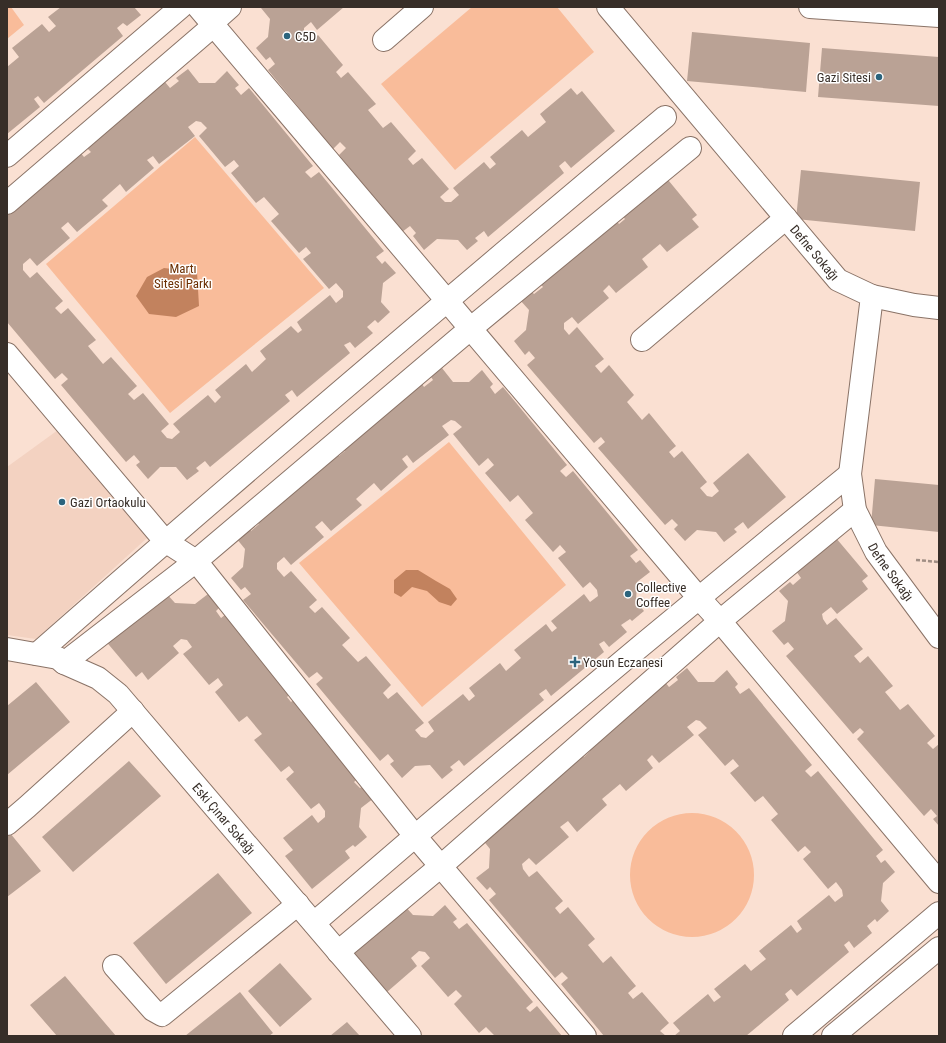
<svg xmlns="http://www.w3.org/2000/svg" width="946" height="1043" viewBox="0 0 946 1043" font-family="'Roboto Condensed',sans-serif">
  <rect width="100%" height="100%" fill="#fae0d2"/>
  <path fill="#f3d2c1" d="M58 430 147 538 36 639 7 635V467Z"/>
  <path fill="#f9bc9a" d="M7 7H11L24 25 7 39Z
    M472 7H557L594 52 455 170 381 84Z
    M195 137 324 288 170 413 46 264Z
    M449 442 566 585 422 707 299 563Z
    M630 875a62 62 0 1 1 124 0a62 62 0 1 1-124 0Z"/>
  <path fill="#c2825e" d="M164 268 197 272 199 306 176 317 149 314 136 296 147 277Z
    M406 570H418L436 581 450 589 457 599 451 606 439 602 427 591 412 587 401 597 394 593V580Z"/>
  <path fill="#baa295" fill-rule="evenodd" d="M61 7H134L141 15 127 26 123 23 117 28 123 36 44 103 38 96 34 99 40 107 7 134V67L19 57 12 48 42 24 49 32 56 26 48 17Z
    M263 7H344L317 30 311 22 304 28V34L311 42 318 35 343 65 336 72 341 78 348 72 376 104 368 110 383 128 391 122 416 151 408 159 413 165 422 158 449 189 440 197 445 202H451L459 195 453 188 484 162 490 169 496 164 490 157 522 130 528 137 546 122 540 114 571 88 577 95 582 91 615 131 571 168 565 161 559 166 564 173 488 237 484 231 475 238 478 241 467 250 458 240 437 239 424 250 413 236 416 233 410 226 402 232 339 155 346 148 340 142 333 149 268 70 275 64 270 57 266 60 256 48 268 37 270 19 261 8Z
    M692 32 810 43 806 92 687 81Z
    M822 48 939 57V106L818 97Z
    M188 69 199 83H215L227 71 239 85 235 88 241 95 249 88 313 166 305 172 311 178 319 172 384 251 376 257 382 264 385 261 396 273 383 283 381 302 390 312 378 323 375 320 367 327 373 333 355 348 350 342 344 345 350 353 297 397 292 390 285 395 290 401 210 467 205 461 196 468 199 471 187 480 176 467H160L148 479 136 465 140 462 134 455 126 462 61 385 68 379 62 373 55 379 7 322V211L79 151 84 157 91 152 84 145 165 82 170 88 179 81 176 78ZM196 121 201 122 207 128 199 136 225 167 234 160 239 166 231 173 256 203 264 197 279 214 271 221 299 253 306 247 311 253 303 259 329 289 336 283 343 291V297L336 303 330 295 297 322 302 330 298 333 291 326 260 351 266 359 252 372 246 364 215 390 221 397 215 403 208 395 173 424 180 432 172 439 167 438 161 431 169 424 143 393 134 400 128 394 137 386 111 357 103 364 88 346 96 340 68 308 61 314 55 308 63 301 37 272 30 278 23 270V264L30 258 37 266 70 238 61 228 68 222 77 232 108 206 102 200 120 184 126 192 154 168 147 160 153 156 159 164 195 136 188 127Z
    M801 170 920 182 915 231 796 219Z
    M664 175 697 215 692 219 699 227 667 252 660 244 642 259 648 267 616 293 609 285 603 291 609 298 578 324 572 317 564 323V329L569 335 577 327 604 359 595 366 601 373 609 365 634 395 627 402 642 420 649 413 676 446 669 452 674 458 682 451 707 482 700 488 707 496 712 497 719 491 713 483 748 453 786 497 748 529 743 522 734 529 737 532 724 542 716 532 697 530 685 541 674 529 678 525 672 519 665 525 598 448 605 442 601 437 594 443 527 365 535 358 529 351 525 355 514 341 526 330 529 310 520 300 531 291 534 294 543 287 537 280 613 217 619 224 625 219 619 212Z
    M442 368 453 382H469L482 370 493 384 490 387 495 394 503 387 567 465 560 471 566 477 573 471 638 550 630 556 636 563 640 560 650 572 637 582 636 601 644 611 632 621 630 619 621 625 627 632 609 647 604 641 599 644 604 652 551 696 546 689 539 694 544 700 464 766 459 760 450 767 453 770 442 779 430 765 415 766 402 778 390 764 394 761 388 754 380 761 316 684 323 678 317 672 309 678 243 600 251 594 245 587 241 590 231 578 243 567 245 549 236 538 249 528 251 531 259 524 253 517 333 450 339 456 345 451 339 443 420 381 424 387 433 380 431 377ZM451 420 455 421 462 427 453 434 479 466 488 458 494 465 485 473 510 502 518 495 533 513 525 520 553 552 560 545 566 552 558 558 583 588 590 582 597 590 598 596 590 602 584 594 551 621 557 628 552 632 546 624 514 650 521 658 506 671 500 663 469 688 475 696 469 701 463 694 428 722 434 731 426 738 421 737 415 730 424 723 397 692 388 699 383 693 391 685 366 656 358 662 342 645 350 638 322 607 315 613 309 607 317 600 291 571 284 577 277 569V563L284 557 291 565 324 537 315 527 322 521 331 531 362 505 356 499 374 483 381 491 408 467 402 459 407 455 413 463 449 435 442 426Z
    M875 479 939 485V532L871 525Z
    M836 538 868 576 862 581 868 589 837 614 831 607 822 614 823 619 827 625 836 618 863 649 854 656 860 663 868 656 893 686 885 692 900 710 908 704 935 736 927 743 933 749 939 744V826L933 819 937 816 931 809 924 816 857 739 864 732 860 728 853 734 786 656 794 649 788 642 784 645 772 631 785 621 788 601 779 591 790 582 793 585 801 578 796 571Z
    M166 593 175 603 195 604 208 594 219 608 216 611 221 618 230 611 294 691 287 697 291 702 298 696 362 775 354 782 360 788 364 786 374 798 361 808 359 827 367 837 355 847 353 845 345 851 350 858 312 889 285 856 293 850 283 838 312 815 318 823 325 817V811L319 803 311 809 286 779 294 772 289 766 281 772 254 740 262 734 247 716 239 722 215 692 223 685 218 678 209 685 183 654 192 647 187 640 181 639 173 646 179 653 148 680 142 672 136 677 104 639 144 605 149 612 158 605 156 602Z
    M687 668 698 682H714L727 670 738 684 735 687 740 694 749 688 812 765 805 771 811 777 818 771 883 850 876 856 881 863 885 860 895 872 883 883 881 901 889 911 877 922 875 919 867 926 872 933 854 948 849 941 844 945 849 952 797 996 791 989 785 994 789 1000 746 1036H674L680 1031 673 1023 708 994 714 1002 721 997 714 989 745 964 751 971 766 959 759 951 791 925 797 933 802 929 797 921 829 895 835 902 843 896 842 890 836 882 828 889 803 859 811 852 805 846 798 852 771 820 778 814 763 796 755 802 730 773 739 766 733 759 725 766 698 735 707 728 700 721 696 720 687 727 694 735 659 763 652 755 647 760 653 768 626 791 620 784 602 799 607 805 577 832 568 821 560 827 569 837 536 865 529 858 522 864 523 869 529 877 537 871 563 901 555 908 560 914 568 907 595 939 588 945 603 963 611 956 636 986 628 993 633 999 642 992 669 1023 660 1031 666 1036H604L561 984 568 978 562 972 555 978 489 900 496 894 490 887 487 890 476 878 489 868 490 849 482 839 578 750 584 757 590 751 584 744 665 682 669 687 678 680 676 677Z
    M36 682 70 722 7 775V706Z
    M129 761 161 796 73 872 42 837Z
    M10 833 41 871 7 897V835Z
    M218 873 252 913 166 984 133 943Z
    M404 905 413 915 433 916 445 905 457 919 453 922 459 929 467 923 533 1002 526 1008 530 1012 537 1006 562 1036H495L486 1027 479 1033 454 1004 462 996 456 990 448 997 421 966 430 958 425 952 419 951 411 958 417 966 387 992 342 952Z
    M280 963 312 999 280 1027 248 991Z
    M65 976 116 1036H57L30 1005Z
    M240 992 273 1033 269 1036H185Z
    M347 1022 360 1036H330Z"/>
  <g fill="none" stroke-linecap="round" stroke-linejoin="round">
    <defs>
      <g id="minor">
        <path d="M198 7 698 597 720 621 939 882"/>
        <path id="s1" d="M608 7 838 280 872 296 850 474 855 510 876 552 939 637"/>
        <path d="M810 7 939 16"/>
        <path d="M384 40 422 7"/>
        <path d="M7 156 181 7"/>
        <path d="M7 203 213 26 212 23 230 7"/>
        <path d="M872 296 914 305 939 308"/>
        <path d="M642 340 786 218"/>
        <path d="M7 354 165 541 196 561 415 836 585 1036"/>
        <path id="s2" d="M7 649 58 658 64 663 98 678 118 694 410 1036"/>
        <path d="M37 654C244 472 454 294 665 117"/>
        <path d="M64 663 196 561 470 329 690 148"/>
        <path d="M7 824 27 807 133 711"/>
        <path d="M314 923C490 771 669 621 850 474"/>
        <path d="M338 952 441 866 720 621 855 510"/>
        <path d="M114 966 153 1010 162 1015 298 904"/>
        <path d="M794 1036 939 913"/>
        <path d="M833 1036 939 948"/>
      </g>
    </defs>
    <use href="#minor" stroke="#8a7367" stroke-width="24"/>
    <path stroke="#a08e84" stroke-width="2.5" stroke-dasharray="4 2" stroke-linecap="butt" d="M916 560 939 562"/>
    <use href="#minor" stroke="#fff" stroke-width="22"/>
  </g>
  <g fill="#2b647d" stroke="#fff" stroke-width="1.5">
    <circle cx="287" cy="36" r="4"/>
    <circle cx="879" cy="77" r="4"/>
    <circle cx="62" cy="502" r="4"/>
    <circle cx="628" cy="594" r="4"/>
    <path d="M573 656h4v4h4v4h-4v4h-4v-4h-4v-4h4z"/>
  </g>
  <g text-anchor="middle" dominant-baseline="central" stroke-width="3" stroke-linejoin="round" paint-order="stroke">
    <g font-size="13" fill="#372e28" stroke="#fff" text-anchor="start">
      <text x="295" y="36">C5D</text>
      <text x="871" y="77" text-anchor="end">Gazi Sitesi</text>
      <text x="70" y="502">Gazi Ortaokulu</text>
      <text x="636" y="587">Collective<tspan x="636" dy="15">Coffee</tspan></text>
      <text x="583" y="662">Yosun Eczanesi</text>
    </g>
    <g font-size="13" fill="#372e28" stroke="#fff">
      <text stroke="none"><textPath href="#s1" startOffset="321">Defne Sokağı</textPath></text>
      <text stroke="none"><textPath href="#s1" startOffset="682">Defne Sokağı</textPath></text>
      <text stroke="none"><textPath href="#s2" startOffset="286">Eski Çınar Sokağı</textPath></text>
    </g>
    <g font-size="13" fill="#6c3004" stroke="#fff">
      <text x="183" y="268">Martı<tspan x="183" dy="15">Sitesi Parkı</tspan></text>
    </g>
  </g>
  <rect width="946" height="1043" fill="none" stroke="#372e28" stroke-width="16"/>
</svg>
